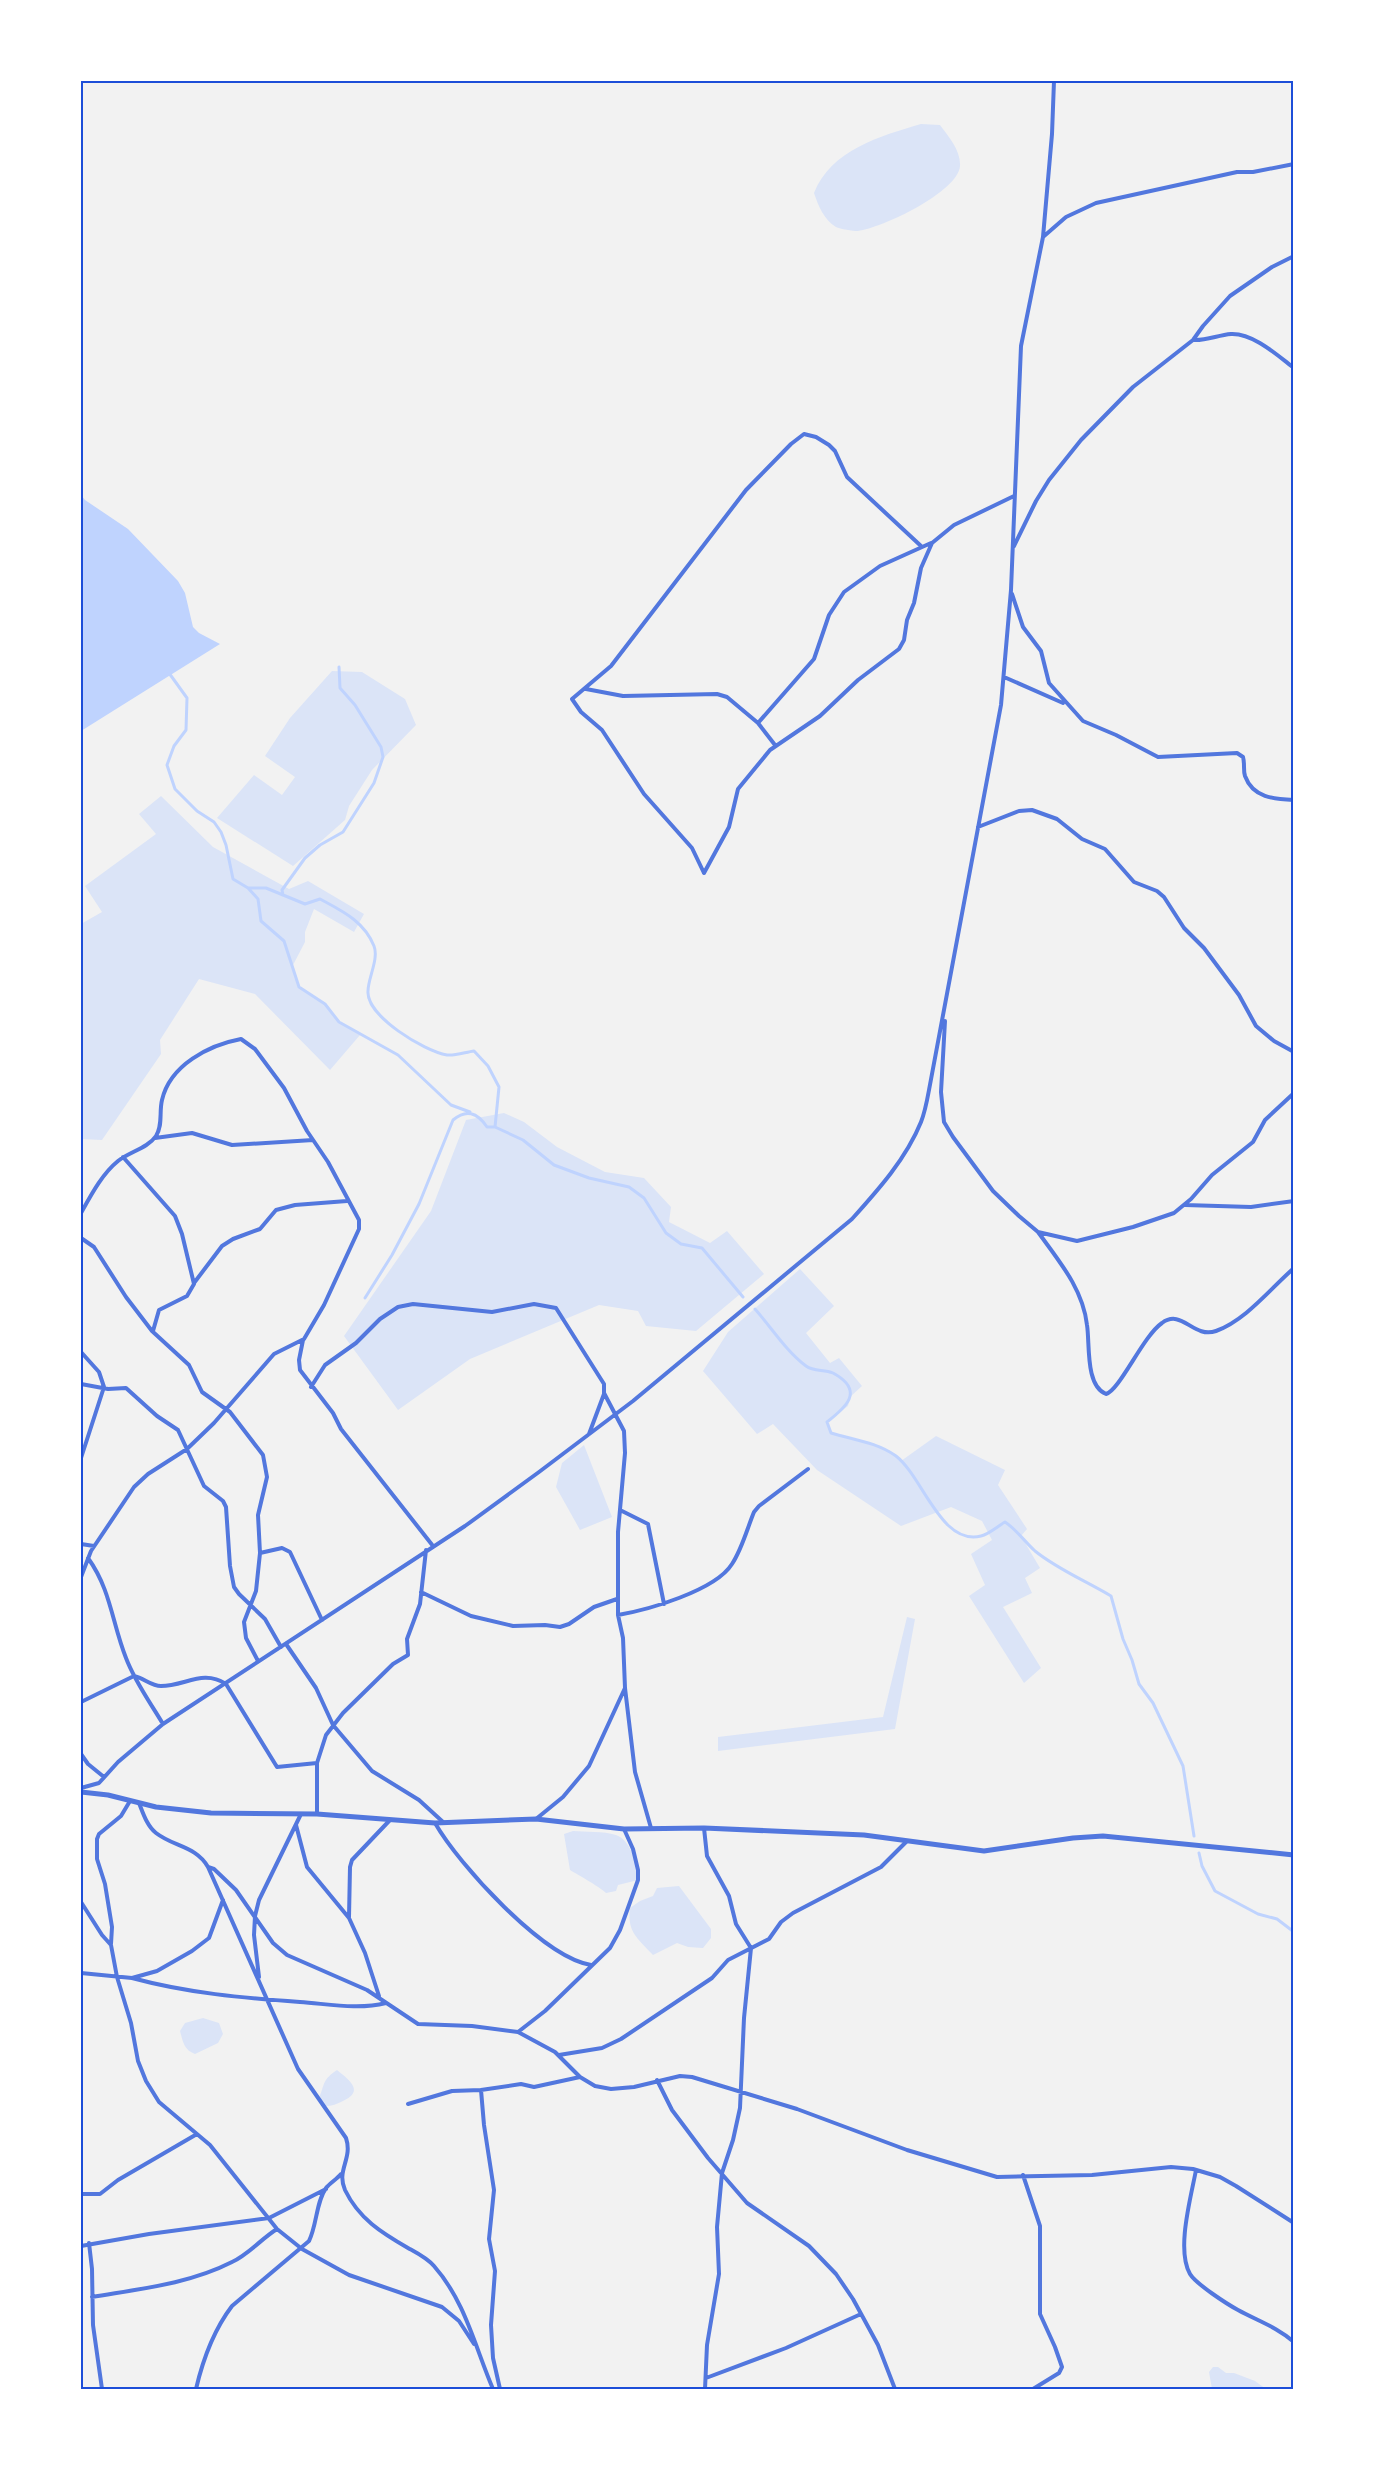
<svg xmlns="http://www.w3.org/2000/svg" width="1375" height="2470" viewBox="0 0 1375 2470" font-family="'Times New Roman',serif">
  <rect width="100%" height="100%" fill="#f2f2f2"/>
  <path fill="#dbe4f7" d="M921 124 940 125C949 137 961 151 960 166 958 192 882 228 858 231 853 231 840 229 836 227 824 220 818 205 814 193 831 150 880 136 921 124Z
    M332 671 362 672 405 699 416 725 372 770 349 806 345 820 293 866 217 818 254 775 282 795 295 777 265 756 290 718Z
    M161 796 213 847 289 889 308 881 364 914 354 932 314 909 305 932V942L292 967 299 987 325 1004 339 1022 360 1035 330 1070 255 994 199 979 160 1040 161 1054 102 1140 81 1139V924L102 912 85 886 156 834 139 814Z
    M504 1113 524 1122 557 1147 605 1172 644 1178 671 1207 669 1222 710 1243 727 1231 764 1274 696 1331 646 1326 638 1311 599 1305 470 1359 398 1410 344 1336 431 1211 466 1120Z
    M800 1269 834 1306 806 1333 830 1363 839 1358 862 1386 850 1397 848 1406 827 1422 831 1433C856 1441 882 1442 901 1461L936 1436 1005 1470 998 1485 1027 1529 1021 1536 1040 1568 1025 1578 1032 1593 1003 1607 1041 1668 1024 1683 969 1596 985 1585 971 1554 992 1540 982 1521 951 1507 901 1526 817 1470 773 1424 757 1434 703 1371 728 1332Z
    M584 1445 612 1517 580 1530 556 1487 562 1463Z
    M907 1617 915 1619 895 1729 718 1751V1737L883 1717Z
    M573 1831C586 1832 603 1831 616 1835 631 1840 638 1866 638 1880L618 1885 616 1891 606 1893C600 1887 580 1876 570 1870L564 1834Z
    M679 1886 711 1929V1938L703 1948 688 1947 677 1943 653 1955C637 1938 627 1932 630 1908L640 1901 653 1896 657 1888Z
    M203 2018 219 2023 223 2034 218 2043 195 2054C184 2050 183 2042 180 2031L185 2023Z
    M337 2070C349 2080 365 2091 343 2101 337 2104 332 2106 325 2106L319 2098C325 2084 322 2080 337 2070Z
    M1213 2367H1218L1226 2373H1234L1255 2381 1266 2389H1212L1209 2372Z"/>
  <path fill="#bfd3fe" d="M81 495 85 500 128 529 178 581 185 593 193 627 199 633 220 644 81 731Z"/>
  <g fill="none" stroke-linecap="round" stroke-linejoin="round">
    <path stroke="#bfd3fe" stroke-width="3" d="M169 673 187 698 186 730 174 746 167 765 175 789 197 811 214 822 221 832 226 845 233 879 248 888H266L305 904 320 899C342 911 364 921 374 946 379 959 368 978 368 991 366 1016 424 1051 447 1055 455 1056 466 1052 474 1051L488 1066 499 1087 495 1127 523 1140 554 1165 589 1178 629 1187 644 1198 666 1233 681 1244 702 1248 743 1297
      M248 888 258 899 261 921 284 941 299 987 325 1004 339 1022 398 1055 451 1105 470 1112
      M283 895 282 890 305 858 320 845 343 832 374 783 383 757 381 747 355 705 340 688 339 667
      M365 1298 392 1255 419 1204 453 1120C466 1109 477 1112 487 1127H494
      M755 1309C771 1327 786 1351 806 1366 814 1372 824 1369 833 1373 866 1391 845 1408 827 1422L831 1433C854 1440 876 1442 896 1456 923 1477 941 1546 981 1536 989 1534 998 1526 1005 1522 1017 1530 1024 1541 1035 1551 1057 1569 1086 1581 1111 1596L1123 1639 1132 1660 1139 1684 1153 1703 1183 1766 1194 1836
      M1199 1853 1202 1866 1215 1891 1258 1914 1277 1919 1294 1932"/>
    <path stroke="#5277de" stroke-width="4" d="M1043 237 1066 217 1096 203 1237 172H1253L1294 164
      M1193 340C1206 341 1218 335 1231 334 1253 333 1277 355 1294 368
      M1014 546 1036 501 1049 480 1081 440 1133 387 1193 340 1203 326 1230 296 1272 267 1294 256
      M1012 594 1023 627 1041 651 1049 683 1083 721 1116 735 1158 757 1237 753 1243 757C1245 764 1243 770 1245 776 1253 798 1274 799 1294 800
      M1004 677 1063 703
      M586 689 623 696 717 694 727 697 758 723 814 659 829 615 844 592 880 566 931 543
      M758 723 775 745
      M978 827 1019 811 1032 810 1057 819 1082 839 1105 849 1134 882 1157 891 1164 897 1184 928 1204 948 1239 995 1256 1026 1274 1041 1294 1052
      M704 873 692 848 644 794 602 730 581 712 572 699 611 666 746 490 791 444 804 434 816 437 829 445 835 451 847 477 921 546
      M704 873 729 827 738 789 770 750 820 716 858 680 899 649 904 640 907 620 914 603 921 568 932 543 954 525 1014 496
      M945 1021 941 1092 944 1122 953 1137 993 1191 1019 1216 1038 1232 1077 1241 1133 1227 1174 1213 1191 1199 1212 1175 1253 1142 1265 1120 1294 1093
      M155 1138 192 1133 232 1145 313 1140
      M123 1157 175 1216 182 1234 194 1284 187 1296 159 1310 153 1331
      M1185 1205 1251 1207 1294 1201
      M81 1213C91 1195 102 1174 118 1161 129 1152 148 1148 156 1136 163 1125 159 1112 162 1100 170 1065 209 1045 241 1039L255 1049 284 1088 307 1131 328 1162 359 1220V1229L324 1305 304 1339 274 1354 214 1423 187 1449 148 1474 134 1487 91 1551 81 1577
      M1038 1232C1059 1261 1083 1289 1087 1325 1090 1343 1085 1386 1106 1394 1120 1390 1143 1336 1162 1323 1182 1308 1193 1339 1216 1331 1246 1320 1270 1289 1294 1268
      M81 1238 94 1247 126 1297 152 1331 189 1365 202 1392 230 1412 263 1455 267 1477 258 1515 260 1553 256 1591 244 1622 246 1638 258 1661
      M194 1283 222 1246 233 1239 260 1229 276 1210 295 1205 347 1201
      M303 1340 299 1360 300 1370 333 1413 341 1429 433 1546
      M81 1352 99 1372 104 1387 81 1458
      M81 1384 108 1389 126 1388 157 1416 178 1430 204 1486 223 1501 226 1507 230 1566 234 1587 239 1594 265 1619 281 1647
      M311 1387 325 1365 356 1343 380 1319 398 1307 413 1304 492 1312 534 1304 556 1308 604 1384V1393L624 1431 625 1453 618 1532V1615L623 1638 625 1688 635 1772 651 1828
      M589 1434 604 1394
      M620 1510 648 1524 664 1604
      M81 1544 94 1546
      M260 1553 282 1548 290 1552 322 1620
      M88 1558C111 1590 112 1623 126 1658 135 1682 150 1702 163 1724
      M421 1592 471 1616 513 1626 545 1625 560 1627 569 1624 594 1607 617 1599
      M618 1615C647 1610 715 1591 732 1564 742 1549 747 1529 754 1512L759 1506 808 1469
      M286 1644 316 1688 333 1725 372 1771 419 1800 443 1822
      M81 1702 134 1676C144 1678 151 1686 161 1686 185 1686 203 1669 226 1684L277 1767 317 1763
      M81 1754 88 1764 104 1777
      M81 1788 99 1783 118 1762 163 1724 465 1526 539 1472 633 1401 852 1219C878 1190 906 1159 921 1122 925 1112 927 1101 929 1090L1001 705 1011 590 1021 346 1043 237 1052 134 1054 81
      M139 1803C143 1813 147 1826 156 1833 174 1847 196 1846 208 1867L298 2069 346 2138C353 2159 336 2170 345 2190 359 2219 382 2233 408 2248 417 2253 427 2258 434 2266 465 2301 475 2347 493 2389
      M317 1814V1763L326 1735 343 1713 393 1664 408 1655 407 1639 420 1604 426 1550
      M536 1819 563 1797 589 1766 625 1688
      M435 1823C459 1865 543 1957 591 1965
      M296 1825 307 1867 349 1918 365 1953 379 1996
      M704 1828 707 1856 729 1896 736 1924 751 1948 744 2018 740 2108 733 2140 722 2173 717 2227 719 2274 707 2345 705 2389
      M208 1867 214 1869 236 1890 273 1943 287 1955 367 1990 418 2024 472 2026 518 2032 555 2052 580 2077 595 2086 611 2089 634 2087 680 2076 692 2077 797 2109 907 2150 997 2177 1092 2175 1171 2167 1193 2169 1220 2177 1236 2186 1294 2223
      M81 1902 102 1935 111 1945 117 1977 131 2023 138 2061 146 2081 159 2102 210 2145 277 2229 302 2249 349 2275 442 2307 459 2321 474 2344
      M349 1917 350 1867 352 1860 390 1820
      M111 1944 112 1927 105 1884 97 1859V1839L99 1834 121 1816 130 1801
      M81 1973 132 1978 157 1971 192 1951 209 1938 223 1900
      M259 1977 254 1935 255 1916 259 1900 301 1814
      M132 1978C187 1993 243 1998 300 2002 329 2004 358 2010 386 2003
      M518 2032 545 2011 610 1948 620 1930 638 1880V1870L633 1849 624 1829
      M559 2055 602 2048 621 2039 712 1978 728 1960 769 1939 781 1922 793 1913 881 1867 907 1841
      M657 2080 672 2110 708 2158 747 2203 809 2246 836 2274 853 2299 878 2345 895 2389
      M481 2090 521 2084 534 2087 580 2077
      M408 2104 452 2091 481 2090 484 2125 494 2190 489 2239 495 2271 491 2325 493 2358 500 2389
      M1196 2170C1191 2197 1176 2250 1190 2274 1196 2284 1227 2304 1238 2310 1258 2321 1277 2327 1294 2342
      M1023 2175 1040 2226V2314L1055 2347 1062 2367 1059 2373 1033 2389
      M81 2194H100L118 2180 197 2134
      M89 2243 92 2269 93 2325 102 2389
      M81 2246 149 2234 269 2218 326 2189
      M92 2297C139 2289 189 2284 232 2262 249 2254 261 2239 277 2229
      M706 2378 786 2348 861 2314
      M196 2389C203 2359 213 2331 232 2306L309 2241C317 2225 316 2202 326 2188 330 2183 337 2179 341 2174"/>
    <path stroke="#5277de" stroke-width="5" d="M81 1792 108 1795 156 1807 211 1813 317 1814 435 1823 536 1819 624 1829 704 1828 864 1835 984 1851 1073 1838 1103 1836 1294 1855"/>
  </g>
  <rect width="1375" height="2470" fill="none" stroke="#ffffff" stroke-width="165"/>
  <rect x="82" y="82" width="1210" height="2306" fill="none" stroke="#1d4ed8" stroke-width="2"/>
</svg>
